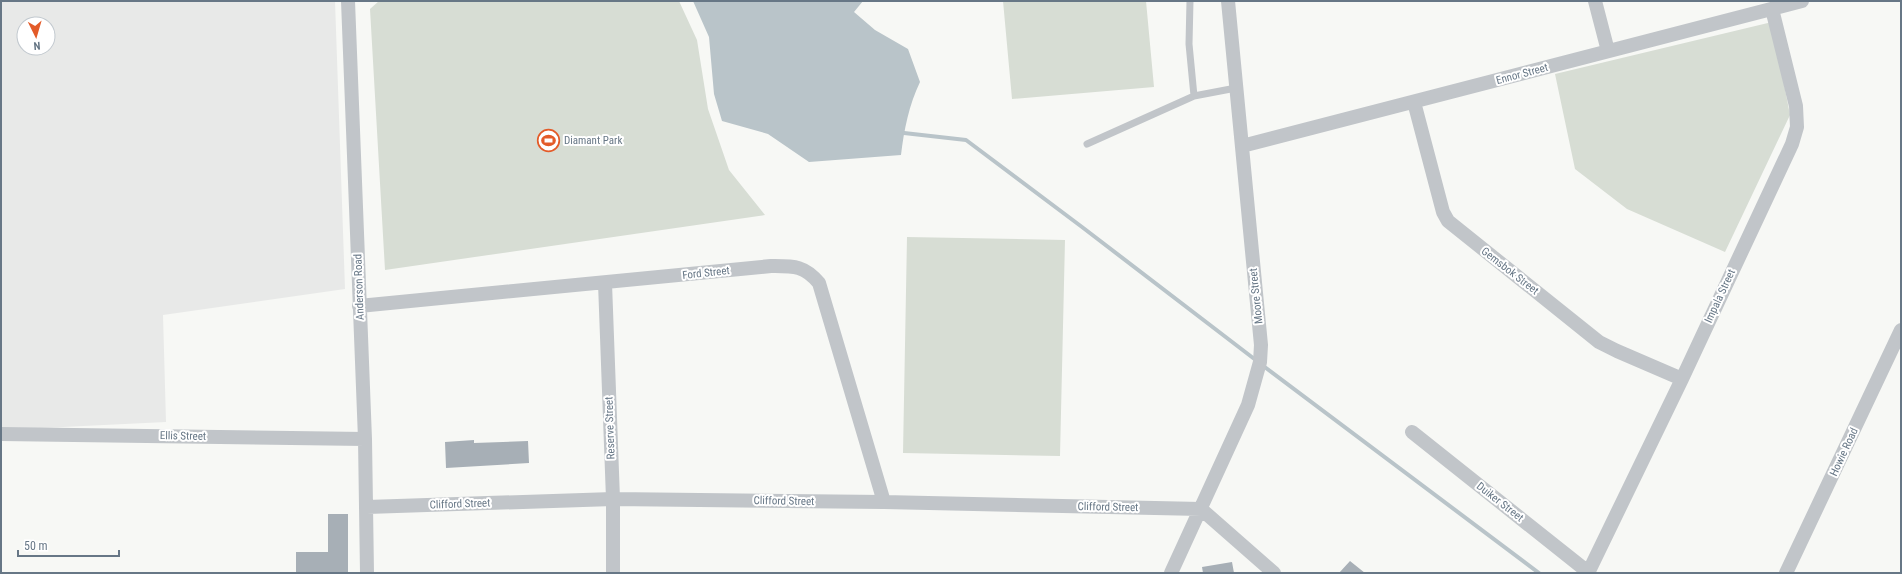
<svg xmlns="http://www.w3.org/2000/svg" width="1902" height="574" viewBox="0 0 1902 574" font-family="'Roboto Condensed',sans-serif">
  <rect width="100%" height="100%" fill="#f7f8f5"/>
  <path fill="#e8e9e8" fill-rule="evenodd" d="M1 1H335L345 289 163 315 166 422 1 430ZM24 24H48V48H24Z"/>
  <path fill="#d7ddd4" d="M379 1H679L697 40 708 109 729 170 765 215 385 270 370 9Z
    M1003 1H1146L1154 87 1012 99Z
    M1772 22 1790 115 1725 252 1627 209 1575 169 1555 74Z
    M907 237 1065 240 1060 456 903 453Z"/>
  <path fill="#b9c4c9" d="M693 1H863L854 12 875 30 908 49 920 82C909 105 904 130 901 155L809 162 768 134 722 121 714 94 709 37Z"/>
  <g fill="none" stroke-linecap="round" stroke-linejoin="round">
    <path stroke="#b9c4c9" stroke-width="4" d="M904 133 966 140 1082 227 1257 361
      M1262 365 1539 573"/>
  </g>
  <path fill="#a7afb6" d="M474 440V443L528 441 529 463 446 468 445 442Z
    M328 514H348V573H296V552H328Z
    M1350 561 1365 573H1339Z
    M1232 562 1234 573H1203L1202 567Z"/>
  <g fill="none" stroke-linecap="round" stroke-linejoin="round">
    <path stroke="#c1c5c9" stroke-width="7" d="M1190 1 1189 44 1194 96
      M1087 144 1194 96 1236 88"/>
    <path stroke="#c1c5c9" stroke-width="14" d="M348 1 365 439 367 573
      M1595 1 1608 51
      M1414 102 1443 212 1448 221 1599 342 1617 351 1682 379
      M1242 146 1802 1
      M605 283 613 499V573
      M359 306 771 266C793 266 804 265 819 283L884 502
      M1412 432 1588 572
      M1 434 365 439
      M367 507 613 499 884 502 1201 509 1274 573
      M1171 573 1248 405 1260 362 1261 345 1228 1
      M1588 573 1682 379 1792 144 1797 127 1796 106 1772 9
      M1786 573 1901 330"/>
  </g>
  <defs>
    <symbol id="stadium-ring" viewBox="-11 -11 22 22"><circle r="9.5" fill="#fff" stroke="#e35b29" stroke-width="1.5"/><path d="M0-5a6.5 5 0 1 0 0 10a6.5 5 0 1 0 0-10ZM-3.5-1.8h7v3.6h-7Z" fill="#e35b29"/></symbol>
  </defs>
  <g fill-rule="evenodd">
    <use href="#stadium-ring" x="536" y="128" width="25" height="25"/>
  </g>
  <g text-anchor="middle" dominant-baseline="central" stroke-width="4" stroke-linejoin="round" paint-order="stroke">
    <g font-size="11" fill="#677786" stroke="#fff">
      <text transform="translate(1522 74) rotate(-15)">Ennor Street</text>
      <text transform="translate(1510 271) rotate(38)">Gemsbok Street</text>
      <text transform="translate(706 273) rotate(-6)">Ford Street</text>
      <text transform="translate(359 287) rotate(-92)">Anderson Road</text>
      <text transform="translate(1256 296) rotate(-96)">Moore Street</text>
      <text transform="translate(1720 296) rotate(-65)">Impala Street</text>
      <text transform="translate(610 428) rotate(-92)">Reserve Street</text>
      <text transform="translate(183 436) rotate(1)">Ellis Street</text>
      <text transform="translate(1844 452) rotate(-65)">Howie Road</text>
      <text transform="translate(784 501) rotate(1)">Clifford Street</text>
      <text transform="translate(1500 502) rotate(38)">Duiker Street</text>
      <text transform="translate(460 504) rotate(-2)">Clifford Street</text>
      <text transform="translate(1108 507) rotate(1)">Clifford Street</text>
    </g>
    <g font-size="11" fill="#677786" stroke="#fff" text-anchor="start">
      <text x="564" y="140">Diamant Park</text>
    </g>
  </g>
  <rect width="1902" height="574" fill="none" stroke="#677786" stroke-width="4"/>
  <g transform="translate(36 36) rotate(175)"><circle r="19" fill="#ffffff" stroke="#c2c9cf"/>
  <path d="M0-3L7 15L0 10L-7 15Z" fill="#e35b29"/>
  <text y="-6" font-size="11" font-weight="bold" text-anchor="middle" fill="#677786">N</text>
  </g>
  <path d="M18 550v6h101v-6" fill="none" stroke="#677786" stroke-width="2"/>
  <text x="24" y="550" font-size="12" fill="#677786" stroke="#ffffff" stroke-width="3" paint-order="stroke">50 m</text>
</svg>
